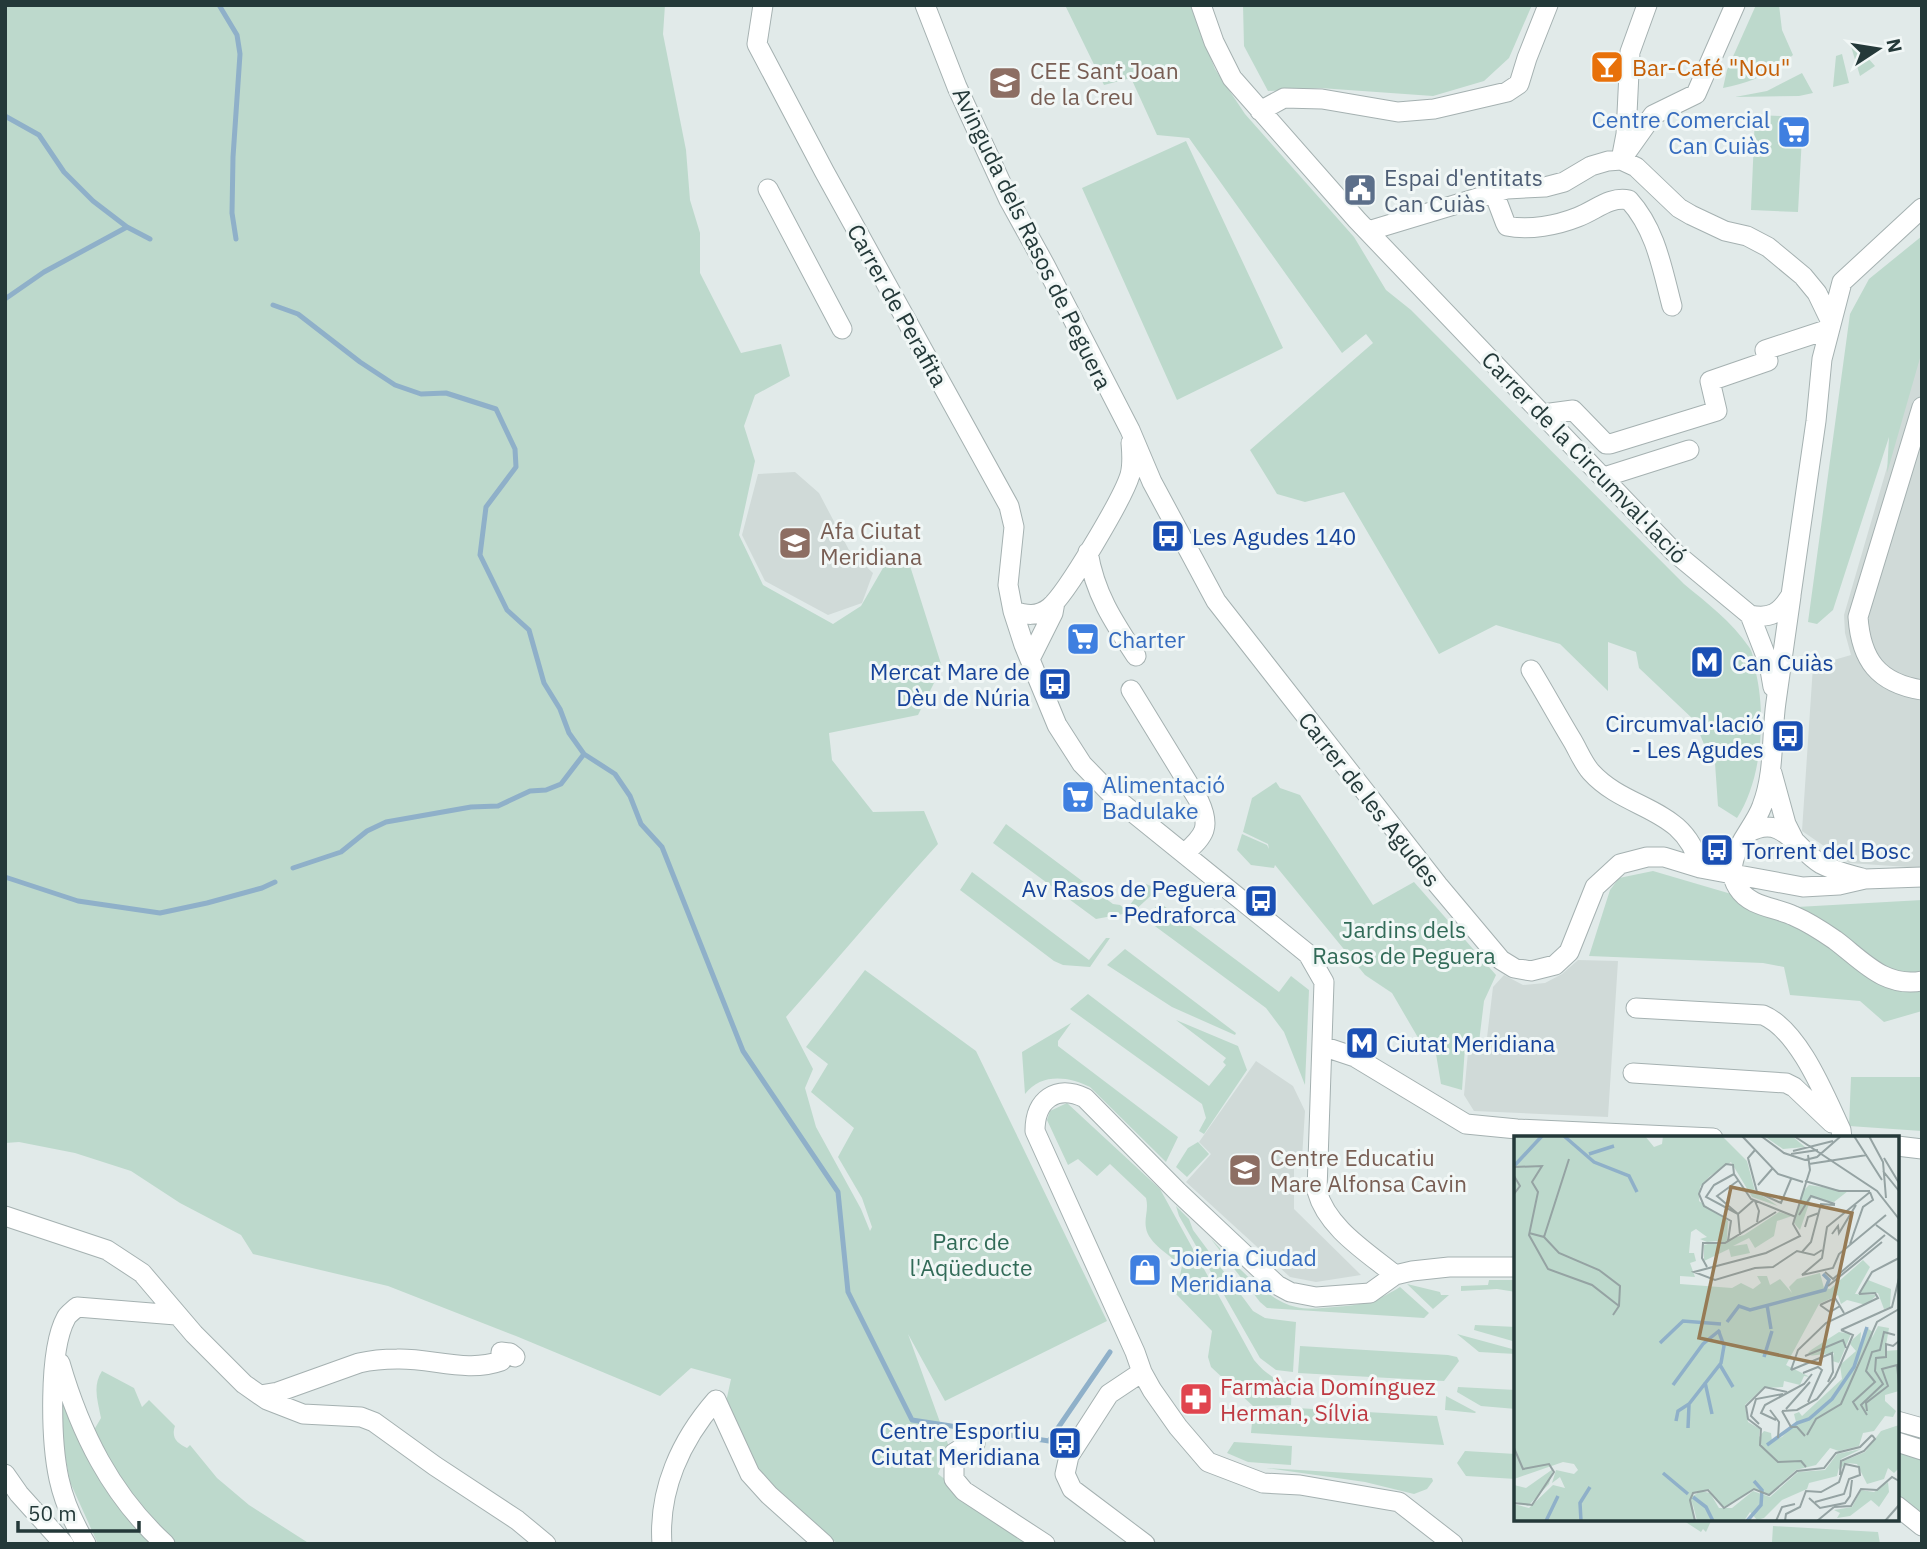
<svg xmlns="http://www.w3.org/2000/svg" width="1927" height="1549" viewBox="0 0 1927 1549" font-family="'IBM Plex Sans',sans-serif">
  <rect width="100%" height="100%" fill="#e1eae9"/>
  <path fill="#d0dad8" d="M1922 347V868L1849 863 1802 831 1813 666 1851 655 1845 633 1844 615Z
    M795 472 819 493 849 550 873 573 862 603 828 615 765 581 742 535 758 474Z
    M1578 960 1618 961 1608 1117 1474 1111 1464 1095 1468 1052 1486 1046 1493 987 1504 975 1523 985 1545 983 1562 974Z
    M1256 1061 1293 1086 1305 1111 1302 1158 1294 1159V1209L1361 1275 1316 1282 1290 1277 1186 1182 1211 1154 1199 1142Z"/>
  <path fill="#bdd9cc" d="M5 5H665L663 34 686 150 690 200 700 233V273L741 353 781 344 790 376 755 395 744 426 755 461 739 535 763 585 833 624 861 606 883 568 905 550 942 667 918 715 829 733 832 760 873 812 924 811 938 844C886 901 837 960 786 1017L813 1069 805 1088 816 1127 861 1209 870 1231 872 1227 862 1198 838 1157 854 1128 811 1092 828 1064 806 1047 865 970 976 1051 1107 1321 945 1401 908 1334 949 1447 938 1474 1031 1544H838L785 1502 759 1475 726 1402 731 1379 691 1368 660 1396 516 1336 388 1286 253 1254 241 1235 180 1203 131 1171 75 1153 19 1142 5 1143Z
    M1065 5H1190L1215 69 1245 114 1354 237 1386 290 1411 310 1684 584C1707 603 1732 622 1749 647 1754 654 1754 664 1756 673 1766 716 1762 780 1737 818L1718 806 1715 763 1706 749 1694 720 1639 668 1636 652 1608 642V691L1560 644 1496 625 1439 654 1344 492 1305 502 1277 494 1250 450 1373 343 1366 334 1342 353 1189 138 1157 135 1131 78 1104 85Z
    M1243 5H1532L1509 58 1484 81 1433 96 1320 88 1268 91 1244 46Z
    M1756 5H1779L1782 30 1793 55C1772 73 1751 83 1723 88L1727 70Z
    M1853 41 1875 66 1860 76 1850 43Z
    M1842 54 1849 83 1833 87 1836 56Z
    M1802 73 1813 93 1799 96 1735 97 1767 91Z
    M1755 115 1803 117 1798 212 1751 210Z
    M1186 141 1283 348 1177 400 1082 188Z
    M1922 236V351L1887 473 1889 437 1833 610 1817 624 1808 622 1850 314 1869 279Z
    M1276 782 1280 788 1300 795 1373 905 1414 882 1496 975 1484 1001 1479 1042 1465 1047 1462 1090 1441 1084 1435 1048 1420 1041 1392 993 1365 975 1275 865 1274 868 1251 865 1237 850 1242 834 1267 845 1269 849 1268 844 1243 832 1252 798Z
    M1006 824 1113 904 1120 905 1126 910 1146 884 1158 889 1131 914 1128 913 1096 919 993 843Z
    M1653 871 1779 908 1922 900V1011L1884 1022 1860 1001 1790 995 1784 967 1763 963 1589 956 1610 890 1619 878Z
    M972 872 1089 960 1106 938H1110L1090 967 1063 965 1054 961 960 890Z
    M1160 903 1279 992 1291 976 1309 990 1305 1085 1284 1032 1266 1008 1144 918Z
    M1125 949 1236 1033 1235 1035 1172 1007 1107 965Z
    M1088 994 1209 1086 1226 1065 1223 1062 1226 1058 1176 1020 1238 1046 1247 1070 1204 1134 1199 1131 1206 1118 1202 1104 1070 1009Z
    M1071 1023 1058 1041V1046L1178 1137 1166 1162 1090 1087C1068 1076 1041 1073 1025 1094L1022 1052Z
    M1851 1077H1922V1131L1849 1126Z
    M1067 1103 1160 1189 1254 1360C1266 1374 1274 1380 1292 1383L1291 1405 1253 1406 1211 1367 1208 1357 1212 1331 1176 1294 1182 1266C1171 1256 1148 1243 1146 1228 1144 1218 1149 1209 1146 1198L1110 1164 1097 1176 1078 1159 1068 1165 1047 1120 1050 1111Z
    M1198 1142 1209 1154 1187 1177 1176 1167 1188 1148Z
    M1176 1206 1189 1219 1193 1230 1253 1311 1265 1318 1296 1322 1293 1372 1276 1370 1260 1358 1179 1216Z
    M1211 1239C1233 1261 1265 1300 1296 1307 1308 1310 1321 1308 1334 1307 1362 1305 1376 1302 1400 1287L1429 1313 1424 1318 1267 1308 1260 1302Z
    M1489 1280H1516V1292L1497 1289 1461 1291V1286L1488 1285Z
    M1407 1284 1440 1292 1441 1295H1449L1433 1309Z
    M1475 1325 1516 1327V1342L1474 1330Z
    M1457 1334 1516 1350V1354L1479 1352Z
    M1300 1346 1448 1355 1457 1357 1459 1361 1444 1381 1298 1373Z
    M102 1371 134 1388 142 1407 149 1400 175 1426C171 1438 177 1443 187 1448L190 1445 217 1478 249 1505 310 1544H98L70 1482 63 1444 62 1386 91 1435 101 1418C98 1402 92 1386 102 1371Z
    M1458 1387 1516 1390V1409L1481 1406 1457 1392Z
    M1446 1396 1476 1412 1475 1413 1445 1410Z
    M1296 1408 1437 1416 1444 1445 1251 1433 1253 1411 1295 1410Z
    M1234 1442 1292 1446 1291 1465 1248 1462 1227 1453Z
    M1897 1447 1922 1456V1521L1897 1499Z
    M1465 1451 1516 1454V1479L1466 1476 1457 1463Z
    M1266 1468 1432 1478 1433 1481 1427 1489 1414 1494 1365 1482Z
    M1681 1519H1712L1706 1532 1703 1529 1701 1532Z
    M1773 1526 1878 1532 1880 1544H1778L1772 1542Z"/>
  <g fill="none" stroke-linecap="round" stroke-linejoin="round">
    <path stroke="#8fb0c9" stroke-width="5" d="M219 5 237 35 240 54 233 157 232 213 236 239
      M5 116 39 135 64 172 93 201 127 227 150 239
      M5 299 44 272 127 227
      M273 305 298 314 360 362 395 385 421 394 446 393 496 409 515 449 516 467 486 507 480 555 507 610 529 630 544 683 560 709 569 733 584 754 615 774 630 796 641 824 662 847 743 1051 838 1192 848 1292 912 1420 1049 1441 1110 1352
      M293 868 341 852 367 831 386 822 471 807 498 806 530 791 546 790 561 784 584 754
      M5 877 78 901 160 913 207 903 262 888 275 882"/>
    <defs>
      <path id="minor" d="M763 5 757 44 824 171 1009 506 1014 527 1008 585 1013 611 1024 645 1057 725 1082 764 1114 797 1308 954 1324 982 1317 1191C1327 1228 1367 1252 1395 1275
        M925 5 957 87 1009 200 1045 265 1130 430 1152 482 1216 601 1438 885 1501 960 1514 968 1531 971 1555 965 1569 952 1595 887 1620 864 1647 857H1664L1700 868 1803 887 1839 885 1865 879 1922 877
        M1201 5 1214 42 1232 78 1357 220 1674 552 1750 615C1771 619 1780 613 1791 595L1816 421 1822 359 1842 282 1922 208
        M1735 5 1696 94 1653 115 1621 160 1636 167 1679 208 1691 215 1725 231 1747 236 1768 247 1803 276 1817 293 1831 322
        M1260 111 1284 98 1322 99 1398 112 1434 109 1507 92 1519 84 1527 58 1548 5
        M768 189 842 329
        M1494 193 1505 222 1507 226C1529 231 1558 225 1578 217 1596 210 1610 196 1629 200 1656 230 1662 268 1672 306
        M1368 231 1507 189 1545 187 1564 182 1591 166 1608 161 1621 160 1626 134 1630 52 1647 5
        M1922 407 1858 617C1861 660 1878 683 1922 690
        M1543 414 1573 410 1606 444H1610L1717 411 1710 381 1768 361 1765 350 1829 329
        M1604 477 1689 450
        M1088 552C1095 594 1113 621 1136 656
        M1791 596C1786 632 1781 667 1776 702 1771 737 1775 772 1762 806 1753 832 1719 859 1738 888 1750 907 1775 907 1794 916 1808 922 1822 931 1835 940 1862 960 1884 988 1922 981
        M1013 611C1026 615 1037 617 1049 608 1066 595 1123 498 1130 475 1133 464 1132 455 1131 443
        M1750 615 1769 664 1773 687
        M1030 659 1053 613 1055 602
        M1531 670C1545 693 1558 717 1572 740 1578 750 1583 763 1591 772 1627 812 1686 806 1700 868
        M1131 690 1199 801C1211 827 1205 835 1185 853
        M1772 773 1786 824 1794 840
        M1748 833C1782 813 1795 848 1821 864 1834 871 1848 874 1862 878
        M1636 1008 1763 1015C1799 1030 1825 1096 1841 1130L1842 1138
        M1322 1046 1355 1057 1466 1124 1517 1129 1713 1138
        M1633 1073 1786 1083 1794 1087 1832 1123
        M1897 1146 1922 1149
        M5 1216 107 1250 142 1273 194 1334 244 1384 267 1400 303 1414 361 1417 374 1422 435 1466 517 1520 546 1544
        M60 1363C80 1432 111 1495 165 1544
        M1142 1372 1109 1394 1069 1456 1065 1474 1072 1489 1145 1544
        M260 1395 278 1392 359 1363C372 1360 385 1359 397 1359 432 1358 467 1373 501 1361V1352L510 1353 515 1357
        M1897 1421 1922 1428
        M1897 1442 1922 1450
        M975 1444 965 1446 954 1453V1479L964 1491 1045 1544
        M5 1474 19 1494 64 1544
        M1897 1506 1922 1526
        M86 1544C74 1524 64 1502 59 1479 51 1442 48 1351 66 1318 68 1314 73 1311 77 1307L176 1315
        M662 1544C658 1490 681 1440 716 1400L750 1474 769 1495 824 1544
        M1453 1544 1399 1502 1300 1485 1263 1483 1208 1462 1178 1427 1152 1390 1142 1372 1135 1352 1035 1131C1035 1100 1056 1084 1085 1098L1178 1192 1277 1285 1290 1292 1316 1297 1370 1293 1395 1275 1412 1271 1449 1267H1516"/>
    </defs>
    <use href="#minor" stroke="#a5b1b1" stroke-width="21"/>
    <use href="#minor" stroke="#fff" stroke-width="19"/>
  </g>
  <defs>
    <symbol id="bar-square" viewBox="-11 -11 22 22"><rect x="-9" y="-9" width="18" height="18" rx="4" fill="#e8710a" stroke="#f1f7f6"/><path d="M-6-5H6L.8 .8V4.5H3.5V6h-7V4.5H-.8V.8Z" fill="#fff"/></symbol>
    <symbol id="school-square" viewBox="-11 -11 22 22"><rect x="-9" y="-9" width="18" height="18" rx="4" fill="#8d6e63" stroke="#f1f7f6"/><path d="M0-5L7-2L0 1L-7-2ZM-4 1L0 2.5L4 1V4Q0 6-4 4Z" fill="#fff"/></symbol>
    <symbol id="supermarket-square" viewBox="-11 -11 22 22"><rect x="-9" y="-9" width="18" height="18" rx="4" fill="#3f7fe0" stroke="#f1f7f6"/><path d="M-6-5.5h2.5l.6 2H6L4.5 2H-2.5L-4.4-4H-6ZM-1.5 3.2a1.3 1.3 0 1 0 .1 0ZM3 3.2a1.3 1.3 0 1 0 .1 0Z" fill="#fff"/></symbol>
    <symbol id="civic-square" viewBox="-11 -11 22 22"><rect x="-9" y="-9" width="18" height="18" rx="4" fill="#5c6f8a" stroke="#f1f7f6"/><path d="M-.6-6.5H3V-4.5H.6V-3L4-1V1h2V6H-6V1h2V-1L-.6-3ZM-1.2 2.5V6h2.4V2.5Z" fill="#fff"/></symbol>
    <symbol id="bus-square" viewBox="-11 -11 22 22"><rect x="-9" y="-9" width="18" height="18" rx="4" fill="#1a4fb4" stroke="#f1f7f6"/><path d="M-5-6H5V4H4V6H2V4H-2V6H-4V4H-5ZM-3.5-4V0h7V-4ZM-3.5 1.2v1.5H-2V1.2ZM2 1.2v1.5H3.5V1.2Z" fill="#fff"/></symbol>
    <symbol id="metro-square" viewBox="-11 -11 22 22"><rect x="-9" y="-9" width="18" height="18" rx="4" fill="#1a4fb4" stroke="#f1f7f6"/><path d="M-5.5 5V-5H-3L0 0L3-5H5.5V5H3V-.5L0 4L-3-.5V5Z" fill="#fff"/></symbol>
    <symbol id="shop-square" viewBox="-11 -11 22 22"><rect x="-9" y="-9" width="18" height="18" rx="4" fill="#3f7fe0" stroke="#f1f7f6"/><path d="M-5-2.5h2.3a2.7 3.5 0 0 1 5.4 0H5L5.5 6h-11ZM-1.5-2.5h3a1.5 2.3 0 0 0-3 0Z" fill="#fff"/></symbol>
    <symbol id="pharmacy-square" viewBox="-11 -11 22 22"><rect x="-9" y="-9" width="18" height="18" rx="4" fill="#e0444e" stroke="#f1f7f6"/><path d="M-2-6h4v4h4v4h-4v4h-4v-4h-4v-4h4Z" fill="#fff"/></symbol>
  </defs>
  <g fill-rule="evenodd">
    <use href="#bar-square" x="1588" y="48" width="38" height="38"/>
    <use href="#school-square" x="986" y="64" width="38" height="38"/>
    <use href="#supermarket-square" x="1775" y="113" width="38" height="38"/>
    <use href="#civic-square" x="1341" y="171" width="38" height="38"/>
    <use href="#bus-square" x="1149" y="517" width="38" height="38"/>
    <use href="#school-square" x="776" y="524" width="38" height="38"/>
    <use href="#supermarket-square" x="1064" y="620" width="38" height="38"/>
    <use href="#metro-square" x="1688" y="643" width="38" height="38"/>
    <use href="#bus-square" x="1036" y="665" width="38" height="38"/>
    <use href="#bus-square" x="1769" y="717" width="38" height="38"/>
    <use href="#supermarket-square" x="1059" y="778" width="38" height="38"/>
    <use href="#bus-square" x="1698" y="831" width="38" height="38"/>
    <use href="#bus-square" x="1242" y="882" width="38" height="38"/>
    <use href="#metro-square" x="1343" y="1024" width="38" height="38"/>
    <use href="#school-square" x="1226" y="1151" width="38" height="38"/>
    <use href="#shop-square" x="1126" y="1251" width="38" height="38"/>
    <use href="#pharmacy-square" x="1177" y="1380" width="38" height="38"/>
    <use href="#bus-square" x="1046" y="1424" width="38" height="38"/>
  </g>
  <g text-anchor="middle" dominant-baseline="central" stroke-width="6" stroke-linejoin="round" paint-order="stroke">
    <g font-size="23" fill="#c56008" stroke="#f1f7f6" text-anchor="start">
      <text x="1632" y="67">Bar-Café "Nou"</text>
    </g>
    <g font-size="23" fill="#785e54" stroke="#f1f7f6" text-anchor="start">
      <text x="1030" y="70">CEE Sant Joan<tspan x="1030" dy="26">de la Creu</tspan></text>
      <text x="820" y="530">Afa Ciutat<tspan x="820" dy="26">Meridiana</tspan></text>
      <text x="1270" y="1157">Centre Educatiu<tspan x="1270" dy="26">Mare Alfonsa Cavin</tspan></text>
    </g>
    <g font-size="23" fill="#366cbe" stroke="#f1f7f6" text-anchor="start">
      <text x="1770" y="119" text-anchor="end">Centre Comercial<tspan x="1770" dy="26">Can Cuiàs</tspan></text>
      <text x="1108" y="639">Charter</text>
      <text x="1102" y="784">Alimentació<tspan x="1102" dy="26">Badulake</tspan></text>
      <text x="1170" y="1257">Joieria Ciudad<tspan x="1170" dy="26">Meridiana</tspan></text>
    </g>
    <g font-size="23" fill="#4e5e75" stroke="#f1f7f6" text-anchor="start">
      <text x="1384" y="177">Espai d'entitats<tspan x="1384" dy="26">Can Cuiàs</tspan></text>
    </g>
    <g font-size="23" fill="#243939" stroke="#f1f7f6">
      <text transform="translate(1033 238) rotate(64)">Avinguda dels Rasos de Peguera</text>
      <text transform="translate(898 305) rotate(61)">Carrer de Perafita</text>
      <text transform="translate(1585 457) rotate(46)">Carrer de la Circumval·lació</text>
      <text transform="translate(1370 799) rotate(52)">Carrer de les Agudes</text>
    </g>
    <g font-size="23" fill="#164399" stroke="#f1f7f6" text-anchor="start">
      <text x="1192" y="536">Les Agudes 140</text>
      <text x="1732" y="662">Can Cuiàs</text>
      <text x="1030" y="671" text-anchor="end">Mercat Mare de<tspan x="1030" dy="26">Dèu de Núria</tspan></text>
      <text x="1764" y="723" text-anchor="end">Circumval·lació<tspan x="1764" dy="26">- Les Agudes</tspan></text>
      <text x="1742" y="850">Torrent del Bosc</text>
      <text x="1236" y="888" text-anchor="end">Av Rasos de Peguera<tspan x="1236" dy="26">- Pedraforca</tspan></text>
      <text x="1386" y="1043">Ciutat Meridiana</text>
      <text x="1040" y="1430" text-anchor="end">Centre Esportiu<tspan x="1040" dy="26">Ciutat Meridiana</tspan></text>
    </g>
    <g font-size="23" fill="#326b58" stroke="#f1f7f6">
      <text x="1404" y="929">Jardins dels<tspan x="1404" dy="26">Rasos de Peguera</tspan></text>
      <text x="971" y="1241">Parc de<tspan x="971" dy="26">l'Aqüeducte</tspan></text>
    </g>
    <g font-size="23" fill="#be3a42" stroke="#f1f7f6" text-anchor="start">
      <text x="1220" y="1386">Farmàcia Domínguez<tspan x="1220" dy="26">Herman, Sílvia</tspan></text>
    </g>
  </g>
  <g transform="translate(1514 1136)">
    <rect width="385" height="385" fill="#e1eae9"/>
    <path d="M0 0H131L140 11 148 8 149 0H208L233 25 241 55 264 70 238 61 217 26 196 40 186 51 185 65 214 85 213 104 193 106 186 103 193 101 182 93 177 96 175 117H180L182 125 176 127 181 141 166 140V148L218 152 227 147 239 153 247 147 243 140H253L256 149 266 143 278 157 275 151 283 143 306 137 310 152 316 153 349 124 356 131 341 158 363 159 352 169 333 164 327 168 324 159 305 168 272 229 296 241 290 240 286 249 270 245 269 251 249 252 231 269 234 286 246 293 245 301 250 295 257 297 258 305 268 301 282 286 280 278 285 276 288 280 328 243 326 229 342 215 336 208 339 203 347 196 346 209 353 192 359 196 358 202 364 190 375 192 371 215 385 214V255L371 259V265L382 275 379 281 371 280 360 295 349 297 345 310 325 315 316 312 302 329 282 334 255 358 239 353 213 371 206 369 195 353 177 358 181 385H0V368L15 372 39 349 51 352 46 341 38 347 42 334 60 338 64 334 60 328 49 326 0 343ZM250 0H278L291 11 269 13ZM295 49 334 55 320 66 297 62 286 94 280 87 288 56ZM265 76 278 80 263 85 260 100 241 112 235 102 219 110 233 108 236 117 217 121 215 113 190 125V109L230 99ZM354 144 377 153 376 171 370 173 364 157H346ZM325 196 337 198 325 227 318 225 320 217 294 220 298 219 294 217 297 214ZM385 289V332L380 337 374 332 370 343 353 348 343 328 332 327 325 334V327L351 316 367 295ZM347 313 327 323 323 340 295 347 293 353 268 364 250 382 243 384 236 376 230 385H183L177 361 187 355 196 357 205 372H218L239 355 256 361 284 336 311 334 323 318ZM39 333 35 348 14 370 0 365V349L12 352ZM374 346 375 356 365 371 357 364 336 380 323 382 326 377 320 374 338 371 347 354 360 356Z" fill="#bdd9cc"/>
    <path fill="none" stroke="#8fb0c9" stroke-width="3.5" d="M50 0 80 26 115 40 123 56M75 18 100 10M1 29 28 0M253 169 257 193M213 186 225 170 236 174 311 154 315 144 309 138M146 207 169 185 207 188M250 221 258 195M206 229 219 251M191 246 198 278M159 249 189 208 206 194M162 285 164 275 175 268 207 227 210 210 205 196M174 292 175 269M253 309 283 287 295 283 318 263 340 231 353 191M149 337 174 358M179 361 192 371 199 385M32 385 44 360M67 385 66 367 76 351M233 385 247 369 248 354 240 345"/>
    <path fill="none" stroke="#95a3a3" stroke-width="2" d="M228 0 264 38 289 46M247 0 270 17 291 24 303 21 327 0M280 0 363 55 385 83M340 0 368 44M355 0 369 26 372 62M241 14 234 22 243 56 267 67 277 43M279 15 319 5M277 18 304 14M294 19 296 34 279 88 286 100 252 117 180 136 201 144 241 132 259 131 283 115 300 119 308 114M370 22 385 47M295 28 353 19M0 31 28 30 18 46 24 56 15 99 34 133 78 149 105 170M369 35 385 55M220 38 200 49 192 61 224 78 226 99M220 38 237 63 282 81M0 40 6 50 0 58M225 44 203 60 224 78 240 64M291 45 325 55H356M244 49 258 33M356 56 313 91 308 122 288 139 319 132 325 118 372 79M241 65 245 75 243 86M285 79 297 60 321 68M362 89 385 106M291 91 294 81 305 77M15 97 30 101 45 117 85 134 106 150 105 170 99 179M318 98 324 90 325 97 342 69M30 101 55 23M214 105 217 85 190 70 185 58 189 48 212 28 219 29 220 38M336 108 349 71 359 64 356 56M288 116 297 106 307 68 321 69M193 131 188 122 189 107H211L262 76M311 136 319 143 371 99M314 150 368 106M345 158 358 136 385 122M306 169 321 162 330 177M306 169 316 176 326 170M327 194 378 171 385 142M291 220 329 204 332 212M277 234 284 214 312 187 364 162 361 157 345 158M277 234 318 217 319 236 314 246M289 237 304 231 308 234 294 266M273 256 251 251 232 270 234 283 247 293 246 309 264 326 287 325 292 331M272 273 296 246M256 274 265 286 264 302M344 274 339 266 361 246 352 235 358 216 366 214 370 196 381 199M268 275 283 274 303 263 321 241 339 199 327 194M268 275 277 291H283L291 300M353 275 352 267 374 250 368 233 383 229 385 249M353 279 347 269 369 248 361 235 362 222 372 221V208L379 210 385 205M262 284 247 277 251 269 290 248 298 238M245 288 237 280 242 263 269 258M293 299 302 283 327 268 363 186 385 173M0 312 9 333 35 328 40 336 18 369 0 367M326 339 327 325 350 315 361 303 358 299M295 362 306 372 331 367 336 360 338 344M320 371 337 370 347 353 363 354 378 341 385 345M181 385 176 364 179 357 194 354 210 372 240 353 255 359 283 335 310 332 322 317 346 311 358 299M262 385 268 371 281 368M271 385 272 378 286 371 292 355 307 356 325 346 331 328 345 331 346 339 335 343 330 358 301 366M303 385 320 371M371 385 385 369"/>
    <path fill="#967b55" fill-opacity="0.15" stroke="#967b55" stroke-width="3.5" d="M217 51 338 77 306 228 185 202Z"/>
    <rect width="385" height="385" fill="none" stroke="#243939" stroke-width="3.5"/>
  </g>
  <rect width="1927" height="1549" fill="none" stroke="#243939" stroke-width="14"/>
  <g transform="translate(1878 49) rotate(78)" stroke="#f1f7f6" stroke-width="5" paint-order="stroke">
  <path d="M0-5L12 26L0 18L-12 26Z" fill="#243939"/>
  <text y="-10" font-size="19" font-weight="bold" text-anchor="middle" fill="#243939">N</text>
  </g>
  <path d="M18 1521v10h121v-10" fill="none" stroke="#243939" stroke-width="3.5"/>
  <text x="28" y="1521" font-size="21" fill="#243939" stroke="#f1f7f6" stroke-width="5" paint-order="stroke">50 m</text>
</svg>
